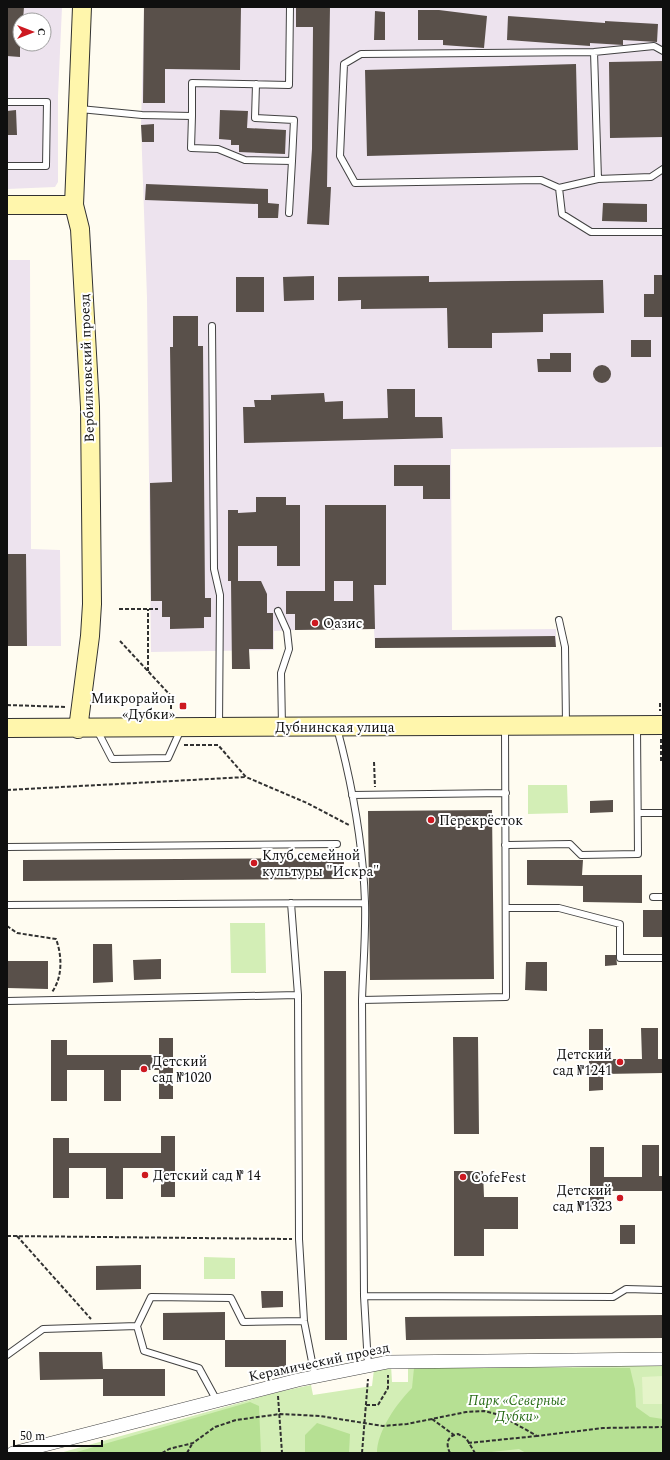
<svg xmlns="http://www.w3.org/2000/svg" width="670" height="1460" viewBox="0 0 670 1460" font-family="Spectral,serif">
  <rect width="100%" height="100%" fill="#fffcf1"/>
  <path fill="#ede3ee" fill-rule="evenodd" d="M7 7H62L58 96V182L55 187 7 189ZM20 20H44V44H20Z
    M144 7H663V447L451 449 452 630 556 629V647L375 648 374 629 295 630 274 631V650L151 652 147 298 141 125Z
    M7 260H30L31 549 60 550 61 646H7Z"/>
  <path fill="#d3eeb6" d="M528 785H567L568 813 528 814Z
    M230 923H265L266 973H231Z
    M204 1257 235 1258V1279H204Z
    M663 1363V1453H60L278 1392 311 1385 313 1395 372 1386 374 1369 391 1365 392 1382H408V1365Z"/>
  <path fill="#b6e093" d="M414 1368H630L635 1389 636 1407 650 1417 663 1419V1453H526L519 1449 482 1453H377C377 1431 397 1403 412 1388Z
    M250 1402 259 1406 261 1453H73Z
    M317 1423 350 1434 349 1453H305V1435Z"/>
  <path fill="#e5f4c9" d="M663 1376V1404H643L642 1377Z"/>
  <path fill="#59504a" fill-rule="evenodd" d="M7 7H24L23 20H20V57L7 56Z
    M144 7H241L240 70 165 69V103H143Z
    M296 7H330L327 187H331L329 225 307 224 312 149 313 27H296Z
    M418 10H439L487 16 484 48 443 45V40H418Z
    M375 11 385 12V40H374Z
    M508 16 605 23V21L658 24 657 42 623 40V45L590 43V46L507 40Z
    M663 61V137L610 138 609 62Z
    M576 64 578 150 367 156 365 70Z
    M16 110 17 135H7V111Z
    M220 110 248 111 247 128 286 130 285 154 239 152V145H231V140L219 139Z
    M154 124V142H142L141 125Z
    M146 184 268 189V203L279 204 278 218H258V204L145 200Z
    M603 203 647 204V222L602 221Z
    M654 275H663V317H644V294H654Z
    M314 276V300L284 301 283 277Z
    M429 276V282L603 280 604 313 543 314V332L492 333V348H448L447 308 361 309V300L338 301V277Z
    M236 277H264V312H236Z
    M173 316H198V346H203L205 598H211V617H204V628L170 629V617H162V601H151L150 483 172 482 170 347H173Z
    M631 340H651V357H631Z
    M550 353H571V372H538L537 359H550Z
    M593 374a9 9 0 1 1 18 0a9 9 0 1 1-18 0Z
    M387 389H415V417H442L443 438 244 443 243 407H255L254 400H271V395L324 393 325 402 343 401V419L388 418Z
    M394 465H450V499H423V486H394Z
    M256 497H286V505H300V566H277V546H238V581H261L267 594V613H273V649H249L250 669H232L231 581H228V510H238V513L256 512Z
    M325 505H386V585H374L375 629 295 630V614H286V591H325ZM334 581H353V601H334Z
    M7 554H26L27 646H7Z
    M555 636 556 647 375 648V638Z
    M613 800V812L590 813V801Z
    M492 810 494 979 370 980 368 811Z
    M344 858V879L23 881V860Z
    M527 860H583L582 875H642V903L583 902V886L527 885Z
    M643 910H663V937H643Z
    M93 944H112L113 982 93 983Z
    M605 955H616L617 965 605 966Z
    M161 959V979L134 980 133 960Z
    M7 961H48V989L7 988Z
    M526 962H547V991L525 990Z
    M324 971H346L347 1340H325Z
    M641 1028H658V1059H663V1073L603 1074V1090L589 1091V1029H603V1059H642Z
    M453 1037H478L479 1134H454Z
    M159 1038H173V1099H159V1070H121V1101H104V1070H67V1101H51V1040H67V1055H159Z
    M161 1136H175V1197H161V1168H123V1199H106V1168H69V1198H53V1138H69V1153H161Z
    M642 1145H659V1176H663V1191H604V1208H590V1147H604V1177H642Z
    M454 1171H483L484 1197H518V1229H484V1256H454Z
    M620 1225H635V1244H620Z
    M141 1265V1289L96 1290V1266Z
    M261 1291H283V1307L262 1308Z
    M225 1312V1340H163V1313Z
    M663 1315V1338L406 1340 405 1317Z
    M225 1340H286V1367H225Z
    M39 1352H102L103 1369H165V1396H103V1379L40 1380Z"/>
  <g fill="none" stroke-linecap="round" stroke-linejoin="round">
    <defs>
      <path id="lane" d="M663 51 654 46 594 52 361 54 344 64 340 156 355 183 541 180 559 188 598 179 651 177 663 169
        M594 52 598 179
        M7 102H47L46 166H7
        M80 109 142 115 192 116V83L289 85 290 7
        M192 116 191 148 218 149 245 160 292 161 294 120 255 118 256 84
        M559 188 562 214 591 232H663
        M289 213 292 161
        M212 326 214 569 220 595 219 726
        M278 611 287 631 289 649 281 673 282 726
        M559 620 565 647 566 724
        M337 728C352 784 363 844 365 902 366 935 363 967 362 1000L506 997 505 727
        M97 730 112 759 168 758 181 729
        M352 795 506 793
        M638 813H663
        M505 845 570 844 581 855 638 854 637 727
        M7 847 337 844
        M653 897H663
        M291 903 298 995 299 1239 304 1321 315 1377
        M7 905 365 903
        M506 908H559L620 924V958H663
        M362 1000 364 1296 368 1365
        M7 1001 298 995
        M364 1296 613 1297 626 1289 663 1290
        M137 1326 144 1351 199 1368 217 1401
        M7 1355 43 1329 137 1326 151 1297 231 1298 243 1322 304 1321"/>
      <path id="street" d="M13 1453 298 1380 388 1362 663 1359"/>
      <path id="secondary" d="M7 205H74
        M7 728 663 725
        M78 729 90 636 92 604 90 407 80 229 74 205 82 7"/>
    </defs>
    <use href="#lane" stroke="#424242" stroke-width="8"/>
    <use href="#street" stroke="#424242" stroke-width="14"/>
    <use href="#secondary" stroke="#313131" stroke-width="20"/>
    <path stroke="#313131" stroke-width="2" stroke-dasharray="4 2" stroke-linecap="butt" d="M119 609H158
      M120 641 171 696V714
      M148 671V609
      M660 703V711
      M7 705 66 707
      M661 739V761
      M184 745H218L246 777 307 803 349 825
      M374 762 375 787
      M7 790 246 777
      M7 926 17 933 56 939C62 955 63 977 52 992
      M7 1236 292 1239
      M17 1236 91 1319
      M278 1396 282 1453
      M366 1405H378L388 1388V1375
      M432 1419 454 1435
      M468 1443 537 1436
      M162 1453 169 1449 193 1443 215 1427 236 1420 280 1414 320 1416 383 1426 407 1424 466 1412 484 1411 500 1415 537 1436 603 1428 663 1427
      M187 1453 192 1444
      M362 1453 368 1379
      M450 1453C446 1445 446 1436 458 1434L466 1438 475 1453
      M663 1453V1402"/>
    <use href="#lane" stroke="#fff" stroke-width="6"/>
    <use href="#street" stroke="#fff" stroke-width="13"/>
    <use href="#secondary" stroke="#fff6ac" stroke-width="18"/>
  </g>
  <g fill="#cd1921" stroke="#fff" stroke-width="1.5">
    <circle cx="315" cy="623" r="4"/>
    <rect x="179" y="702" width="8" height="8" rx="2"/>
    <circle cx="431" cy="820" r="4"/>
    <circle cx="254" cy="863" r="4"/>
    <circle cx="620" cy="1062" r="4"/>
    <circle cx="144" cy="1069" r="4"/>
    <circle cx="145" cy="1175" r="4"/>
    <circle cx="463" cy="1177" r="4"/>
    <circle cx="620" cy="1198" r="4"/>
  </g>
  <g text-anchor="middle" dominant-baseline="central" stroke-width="4" stroke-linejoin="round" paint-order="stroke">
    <g font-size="14" fill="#0f0f0f" stroke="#fff">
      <text transform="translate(87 368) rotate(-92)">Вербилковский проезд</text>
      <text x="335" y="727">Дубнинская улица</text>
      <text transform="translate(319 1362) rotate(-12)">Керамический проезд</text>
    </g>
    <g font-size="14" fill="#0f0f0f" stroke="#fff" text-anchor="start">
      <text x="323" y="623">Оазис</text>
      <text x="175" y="698" text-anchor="end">Микрорайон<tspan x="175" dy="16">«Дубки»</tspan></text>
      <text x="439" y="820">Перекрёсток</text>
      <text x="262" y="855">Клуб семейной<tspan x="262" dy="16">культуры "Искра"</tspan></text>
      <text x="612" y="1054" text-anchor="end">Детский<tspan x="612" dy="16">сад №1241</tspan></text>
      <text x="152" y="1061">Детский<tspan x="152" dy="16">сад №1020</tspan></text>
      <text x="153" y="1175">Детский сад № 14</text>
      <text x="471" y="1177">CofeFest</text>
      <text x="612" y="1190" text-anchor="end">Детский<tspan x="612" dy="16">сад №1323</tspan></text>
    </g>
    <g font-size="14" font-style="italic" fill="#2a6d18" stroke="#fff">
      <text x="517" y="1400">Парк «Северные<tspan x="517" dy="16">Дубки»</tspan></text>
    </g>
  </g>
  <rect width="670" height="1460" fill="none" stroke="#0f0f0f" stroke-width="16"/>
  <g transform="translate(32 32) rotate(90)"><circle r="19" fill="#ffffff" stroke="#9f9f9f"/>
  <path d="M0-3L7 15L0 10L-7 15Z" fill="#cd1921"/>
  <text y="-6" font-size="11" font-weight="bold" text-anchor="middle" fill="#0f0f0f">С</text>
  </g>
  <path d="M14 1440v6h88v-6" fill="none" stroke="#0f0f0f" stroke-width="2"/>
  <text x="20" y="1440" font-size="12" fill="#0f0f0f" stroke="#ffffff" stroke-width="3" paint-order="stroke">50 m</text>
</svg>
